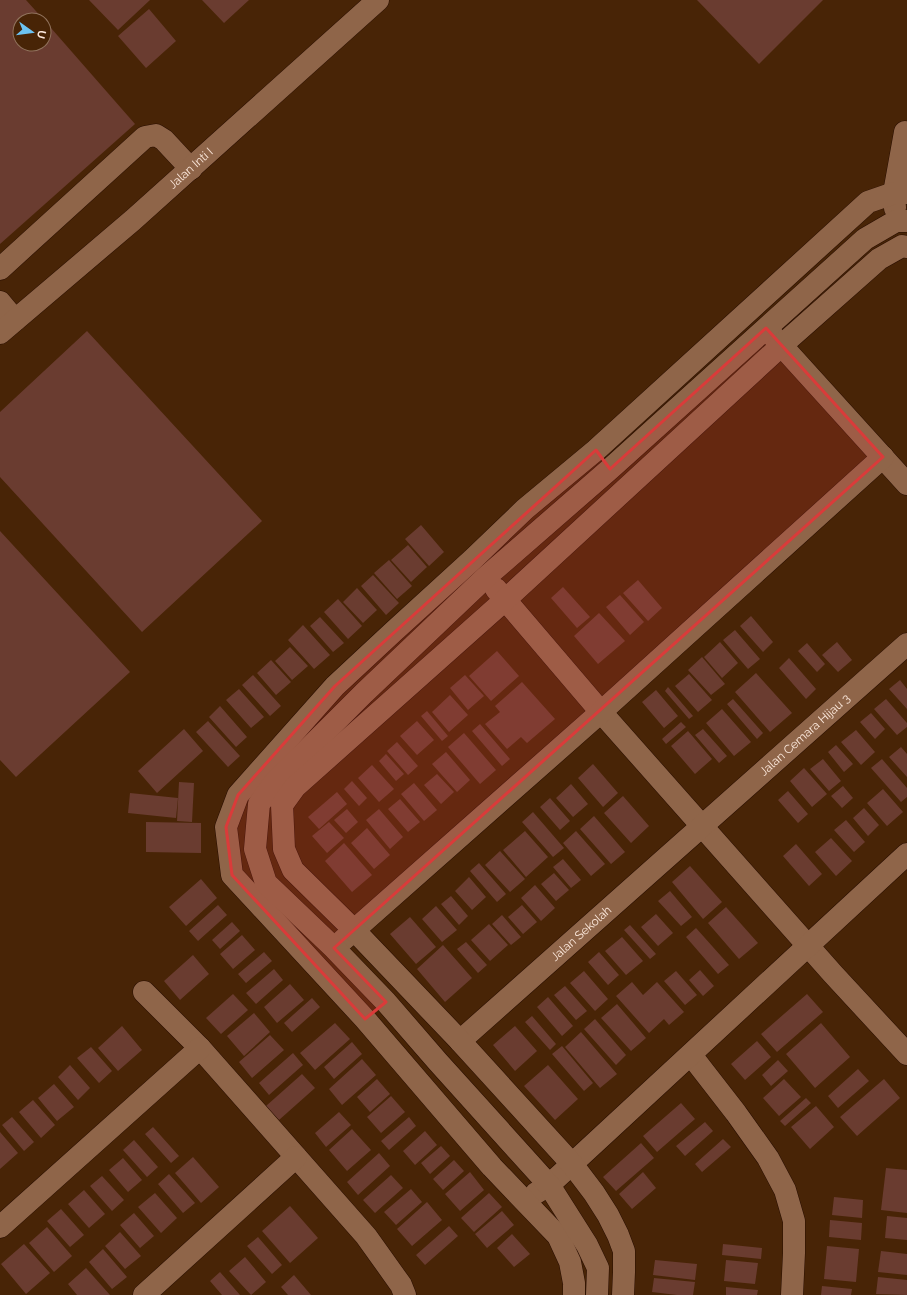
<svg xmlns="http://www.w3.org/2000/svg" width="907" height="1295" viewBox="0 0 907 1295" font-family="Raleway,sans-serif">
  <rect width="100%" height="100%" fill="#482406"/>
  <path fill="#6a3c30" d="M0 0H26L44 20H20V44H44V20L135 124 0 244Z
    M89 0H150L118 30Z
    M202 0H249L224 23Z
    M697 0H823L759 64Z
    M149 9 176 41 146 68 118 36Z
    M87 331 262 521 142 632 0 477V412Z
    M421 525 444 552 429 566 405 539Z
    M0 531 130 672 16 777 0 760Z
    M408 545 427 567 411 582 391 560Z
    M389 560 412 586 397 599 374 573Z
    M373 575 399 603 386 615 361 586Z
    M638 580 662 608 648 621 623 593Z
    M563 587 590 617 577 628 551 598Z
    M357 588 377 610 363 623 343 602Z
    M620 595 644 622 630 635 606 607Z
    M338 599 362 626 348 639 324 612Z
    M599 613 625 641 598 664 574 636Z
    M751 616 773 642 763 652 740 626Z
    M320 617 344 643 333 652 310 626Z
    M303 625 330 655 314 669 288 640Z
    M735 630 760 659 748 669 723 640Z
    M720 642 738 663 722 678 704 657Z
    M837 642 852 660 838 672 822 655Z
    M807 643 825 664 817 672 798 651Z
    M290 647 308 666 292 680 275 661Z
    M497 651 519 676 491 701 469 676Z
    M702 657 725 684 711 695 688 670Z
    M789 658 816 689 806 699 779 668Z
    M271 660 291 682 276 695 257 673Z
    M756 673 792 713 770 732 735 692Z
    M689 674 712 700 698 712 675 686Z
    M253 675 281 706 270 716 242 685Z
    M465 675 484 696 468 710 450 688Z
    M900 680 907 689V709L889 689Z
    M522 682 555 719 527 743 521 737 507 749 485 724 500 712 495 706Z
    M668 687 693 716 689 719 665 691Z
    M239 689 264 717 251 728 226 700Z
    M656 690 678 716 664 728 642 702Z
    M450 695 468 715 449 732 432 712Z
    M733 699 763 733 757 739 727 704Z
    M886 699 907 723V727L897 735 874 709Z
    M220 706 247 737 236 747 209 717Z
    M722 709 751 742 734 756 706 723Z
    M427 711 448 736 442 741 421 716Z
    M871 713 885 729 875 739 860 722Z
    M208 721 240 756 228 767 196 732Z
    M417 721 434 740 417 755 400 736Z
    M681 722 686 727 666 744 662 739Z
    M480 724 510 759 502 766 472 731Z
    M184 729 203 751 157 793 138 771Z
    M703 729 727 756 719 763 695 735Z
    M856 730 875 752 861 765 841 742Z
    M688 731 712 759 695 774 671 746Z
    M464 733 496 770 480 784 448 747Z
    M397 742 418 766 408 775 387 751Z
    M836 745 853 764 844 772 828 752Z
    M901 747 907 754V777L889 757Z
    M446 752 470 780 457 792 432 764Z
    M386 754 404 774 396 781 379 761Z
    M823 759 841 781 829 791 810 769Z
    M882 759 907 788V797L901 802 871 768Z
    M593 764 618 793 603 807 578 778Z
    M372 765 394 789 379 802 358 778Z
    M804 768 827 794 812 807 790 781Z
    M437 774 454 792 441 804 424 785Z
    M352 781 367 798 359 806 344 789Z
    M179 782 194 783 192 822 177 821Z
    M414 783 437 810 424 821 401 794Z
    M571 784 588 804 573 817 556 798Z
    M843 786 853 798 842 808 831 796Z
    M883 789 903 812 887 826 867 803Z
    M788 791 808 814 798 823 778 800Z
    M337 792 347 804 319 829 308 817Z
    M130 793 178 798 176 818 128 813Z
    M623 796 649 826 631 843 604 813Z
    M550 798 570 821 560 830 540 807Z
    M400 799 420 822 408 832 388 809Z
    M864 808 879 825 868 836 853 818Z
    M347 809 358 822 346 833 334 820Z
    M379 809 403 837 390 849 366 820Z
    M533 812 564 848 553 857 522 822Z
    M594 816 625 852 611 864 580 829Z
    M846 820 865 842 854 852 834 830Z
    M146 822 201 823V853L146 852Z
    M329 822 344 838 327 853 312 836Z
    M367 828 390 855 374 869 351 843Z
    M525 831 548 857 526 877 503 850Z
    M576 831 605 864 591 876 563 843Z
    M831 838 852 861 836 876 815 852Z
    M344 843 372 875 352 892 325 861Z
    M796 844 822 874 809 886 783 856Z
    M500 851 525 879 510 892 485 865Z
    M563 859 581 880 571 888 553 867Z
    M479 863 506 894 497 902 470 871Z
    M690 866 722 902 703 919 672 882Z
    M554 873 569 890 556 901 541 884Z
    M469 877 486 897 472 910 455 891Z
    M201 879 217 898 186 926 169 907Z
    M535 885 555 908 541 921 521 898Z
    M670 891 692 917 681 926 658 901Z
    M451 896 468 916 459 925 441 904Z
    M218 905 227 915 198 941 189 931Z
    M522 905 537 922 523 934 508 917Z
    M436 906 457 930 442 942 422 919Z
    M726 907 758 943 739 959 708 923Z
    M656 914 673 933 658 946 641 927Z
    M502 915 521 937 511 945 492 924Z
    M410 917 436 947 416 964 390 934Z
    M232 922 240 931 220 949 212 940Z
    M489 924 508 945 490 961 471 940Z
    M630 925 656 954 650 959 624 930Z
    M696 928 729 965 718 974 686 937Z
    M242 935 255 950 233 969 220 954Z
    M622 937 643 961 626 975 605 951Z
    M466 942 487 965 478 973 457 949Z
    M443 945 472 978 445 1002 417 969Z
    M264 952 272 961 246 983 238 974Z
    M599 952 619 975 608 985 588 962Z
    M193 955 209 974 180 1000 164 981Z
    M274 969 283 980 256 1004 246 993Z
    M700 970 714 986 703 996 689 980Z
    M584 971 608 999 595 1011 570 983Z
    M676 971 697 995 685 1005 664 981Z
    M632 982 643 995 657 982 684 1012 669 1025 664 1019 649 1033 616 996Z
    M290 984 304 1000 277 1023 264 1007Z
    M565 986 587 1011 576 1020 554 995Z
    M233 994 248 1010 221 1034 206 1018Z
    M807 994 823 1012 777 1052 761 1034Z
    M548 997 573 1026 562 1036 537 1007Z
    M312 998 320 1007 292 1032 284 1023Z
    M617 1004 646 1038 631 1051 601 1018Z
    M254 1013 270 1032 244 1056 227 1036Z
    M532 1016 556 1044 550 1050 525 1022Z
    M595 1019 626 1055 616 1065 584 1029Z
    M335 1023 350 1039 315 1070 300 1053Z
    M821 1023 850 1057 815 1088 786 1054Z
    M122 1026 142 1050 118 1071 98 1048Z
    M515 1026 537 1051 515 1071 493 1045Z
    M581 1032 617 1074 600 1088 565 1047Z
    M270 1035 284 1050 252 1078 239 1062Z
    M757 1041 771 1057 745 1080 731 1064Z
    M352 1042 362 1054 334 1079 324 1067Z
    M562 1046 593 1083 584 1091 552 1054Z
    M91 1047 112 1071 99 1083 77 1058Z
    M293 1053 303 1065 269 1095 259 1083Z
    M362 1059 376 1075 342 1105 329 1089Z
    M778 1060 788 1071 771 1086 762 1075Z
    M70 1065 90 1088 78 1100 58 1077Z
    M548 1065 578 1099 555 1120 524 1086Z
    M858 1069 869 1081 838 1108 828 1096Z
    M302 1074 315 1088 279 1120 266 1106Z
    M377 1079 390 1094 370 1112 357 1097Z
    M784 1079 801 1097 779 1116 763 1098Z
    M884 1079 900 1098 857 1136 840 1117Z
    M54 1084 74 1107 57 1121 38 1098Z
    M391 1096 405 1112 381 1133 367 1117Z
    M806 1098 811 1103 785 1126 780 1121Z
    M33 1100 55 1125 41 1138 19 1112Z
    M681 1103 695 1119 657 1152 643 1136Z
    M816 1106 834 1127 810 1149 791 1127Z
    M339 1112 351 1125 326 1147 315 1133Z
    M12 1117 34 1142 24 1151 2 1125Z
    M409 1117 416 1126 389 1150 381 1141Z
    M705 1122 713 1131 685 1156 676 1146Z
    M153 1127 179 1156 171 1163 145 1134Z
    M352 1129 371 1150 347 1171 329 1150Z
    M425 1131 437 1145 415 1165 403 1151Z
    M0 1132 18 1153 0 1169Z
    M723 1139 731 1147 702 1172 695 1164Z
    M134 1140 158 1167 147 1177 123 1150Z
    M641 1143 654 1158 616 1191 603 1177Z
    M441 1146 450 1156 430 1174 421 1163Z
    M379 1153 390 1166 358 1195 347 1182Z
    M193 1157 219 1187 201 1203 175 1173Z
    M123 1158 142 1180 128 1192 109 1170Z
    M454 1160 464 1171 443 1190 433 1179Z
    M886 1168 907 1170V1213L881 1210Z
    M470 1172 484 1190 460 1211 445 1194Z
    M643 1172 656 1188 632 1209 619 1194Z
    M169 1174 195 1203 183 1213 158 1184Z
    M391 1175 403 1188 375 1213 363 1200Z
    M102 1176 124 1200 112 1211 90 1186Z
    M411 1189 422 1202 396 1225 384 1212Z
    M84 1190 105 1214 89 1228 68 1204Z
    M155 1193 177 1218 161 1233 138 1207Z
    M489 1193 502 1207 474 1232 461 1218Z
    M834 1197 863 1200 862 1218 832 1215Z
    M427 1202 442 1220 412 1246 397 1229Z
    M290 1206 318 1238 290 1263 262 1231Z
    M61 1209 84 1235 70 1247 47 1221Z
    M502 1211 514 1225 487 1248 475 1234Z
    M134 1213 154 1236 140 1248 120 1225Z
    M887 1216 907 1218V1240L885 1238Z
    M830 1220 862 1223 861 1240 829 1237Z
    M449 1226 458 1236 425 1265 416 1255Z
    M47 1227 72 1256 54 1272 29 1243Z
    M120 1232 141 1256 125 1269 105 1246Z
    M512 1234 530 1254 514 1267 497 1248Z
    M258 1237 282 1265 272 1274 247 1246Z
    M24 1244 50 1273 26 1294 1 1264Z
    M723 1244 762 1248 761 1259 722 1255Z
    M827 1246 859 1249 856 1282 824 1279Z
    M103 1249 127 1277 112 1289 89 1262Z
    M881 1251 907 1254V1275L878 1272Z
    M245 1257 266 1282 251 1295 229 1271Z
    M655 1260 697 1264 695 1280 653 1275Z
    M726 1260 758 1263 755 1284 724 1281Z
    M86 1268 110 1295H77L68 1284Z
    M220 1272 240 1295H222L210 1281Z
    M294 1275 311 1295H288L281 1287Z
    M878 1277 907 1280V1295L876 1294Z
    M654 1278 695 1282 693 1295H677L652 1292Z
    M822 1286 852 1289 851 1295H821Z
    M726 1287 758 1290 757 1295H726Z"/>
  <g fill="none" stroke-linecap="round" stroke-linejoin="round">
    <defs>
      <g id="minor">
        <path d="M895 208 894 193 905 132"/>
        <path d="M0 269 145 137 156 135 164 140 191 169"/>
        <path d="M0 302 15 320"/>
        <path id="s1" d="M0 333 133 220 378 0"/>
        <path d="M772 335 907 484"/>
        <path d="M496 589 601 712 833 974 907 1054"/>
        <path d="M343 940 601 712 883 457"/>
        <path d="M144 992 200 1048 366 1236 401 1285 405 1295"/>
        <path id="s2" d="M460 1041 907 644"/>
        <path d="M691 1055 736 1113 768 1158 785 1190 794 1221V1253L792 1295"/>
        <path d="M536 1193 549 1185 572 1164 907 854"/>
        <path d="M0 1227 200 1048"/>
        <path d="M144 1295 296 1157"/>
        <path d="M574 1295V1283L570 1262 558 1236 492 1167 365 1019 232 875 226 827 238 795 335 686 393 632 472 560 525 509 596 450 868 202 894 193H907"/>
        <path d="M597 1295 598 1268 587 1245 549 1185 438 1062 386 1002 334 948 266 883 255 849 259 804 274 783 364 693 486 577 610 469 865 239 896 221H907"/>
        <path d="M623 1295 624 1272V1251L618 1235 608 1215 594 1193 572 1164 460 1041 355 931 293 870 284 849 282 805 295 787 505 600 782 345 879 259 902 246 907 247"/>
      </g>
    </defs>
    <use href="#minor" stroke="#290e00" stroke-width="23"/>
    <use href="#minor" stroke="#8f6549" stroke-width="22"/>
  </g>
  <path fill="#da3b3a" fill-opacity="0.2" stroke="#da3b3a" stroke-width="3" stroke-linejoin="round" d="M766 328 883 457 334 948 386 1002 365 1019 232 875 226 827 238 795 335 686 596 450 610 469Z"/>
  <g text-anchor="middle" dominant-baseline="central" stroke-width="4" stroke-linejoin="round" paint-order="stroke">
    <g font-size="12" fill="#fce8dc" stroke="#482406">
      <text stroke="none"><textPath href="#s1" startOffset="252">Jalan Inti I</textPath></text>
      <text stroke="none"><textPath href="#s2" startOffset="461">Jalan Cemara Hijau 3</textPath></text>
      <text stroke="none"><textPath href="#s2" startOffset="162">Jalan Sekolah</textPath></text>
    </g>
  </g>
  <g transform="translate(32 32) rotate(104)"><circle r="19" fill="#482406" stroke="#90725c"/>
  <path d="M0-3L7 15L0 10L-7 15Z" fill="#6cc3f2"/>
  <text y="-6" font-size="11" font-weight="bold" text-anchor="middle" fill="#fce8dc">U</text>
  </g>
</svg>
